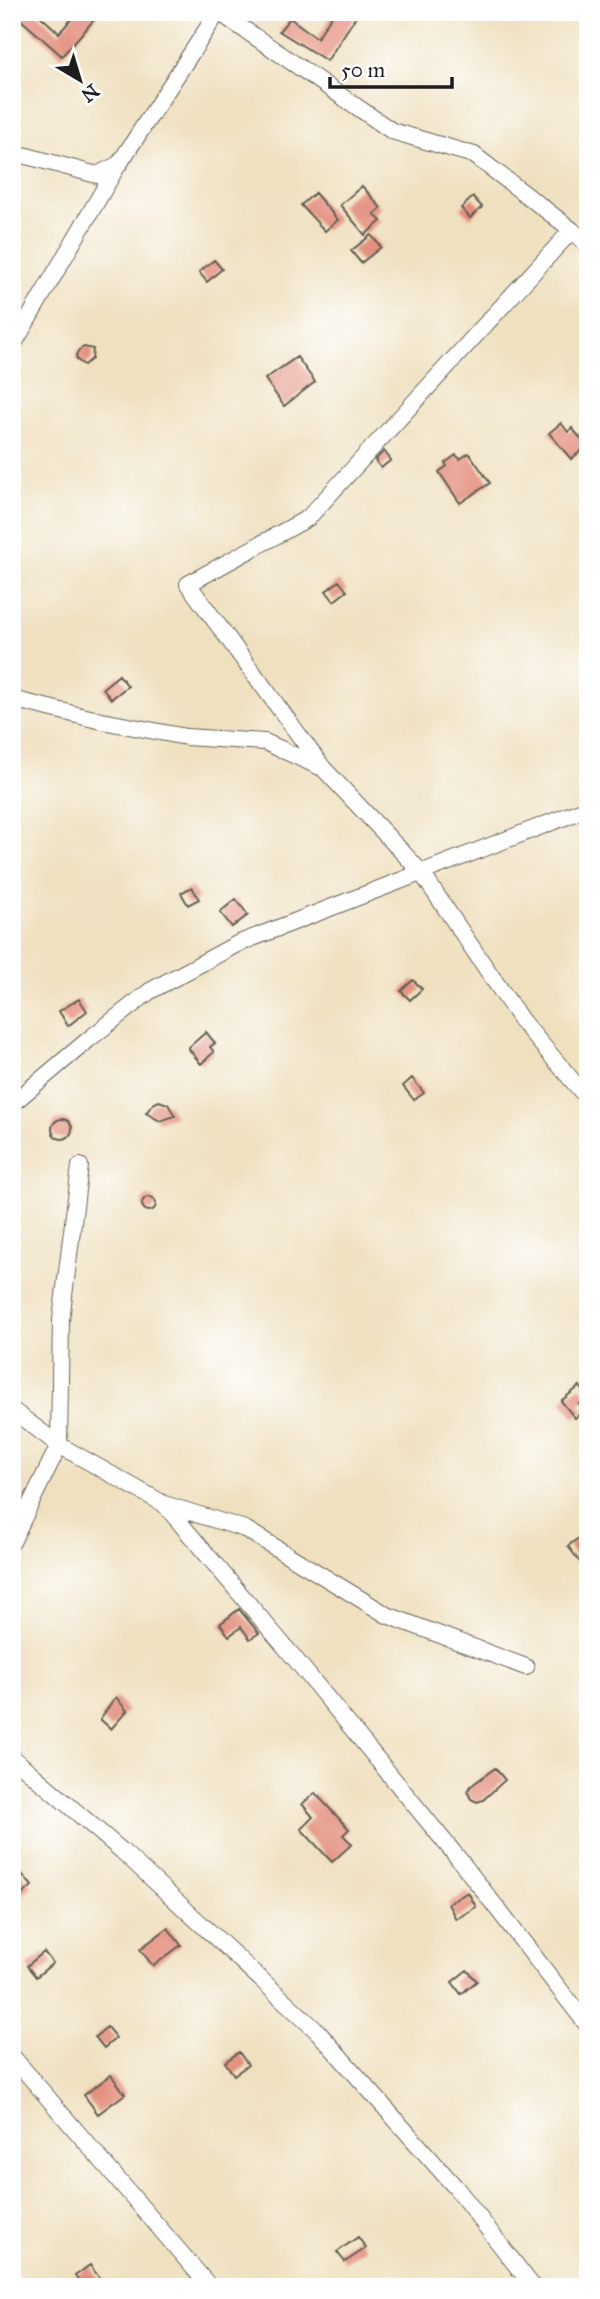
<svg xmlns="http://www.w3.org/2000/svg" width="600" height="2299" viewBox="0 0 600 2299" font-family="'IM FELL Great Primer',serif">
  <rect width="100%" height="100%" fill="#fff"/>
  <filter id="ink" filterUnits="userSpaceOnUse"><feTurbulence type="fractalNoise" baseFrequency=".0143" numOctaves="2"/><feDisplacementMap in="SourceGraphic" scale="14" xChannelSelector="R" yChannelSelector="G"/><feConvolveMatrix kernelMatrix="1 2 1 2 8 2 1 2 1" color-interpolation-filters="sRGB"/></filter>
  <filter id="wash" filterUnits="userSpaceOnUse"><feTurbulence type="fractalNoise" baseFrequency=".00686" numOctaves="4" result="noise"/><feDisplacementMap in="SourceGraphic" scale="28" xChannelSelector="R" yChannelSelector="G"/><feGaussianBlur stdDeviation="1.57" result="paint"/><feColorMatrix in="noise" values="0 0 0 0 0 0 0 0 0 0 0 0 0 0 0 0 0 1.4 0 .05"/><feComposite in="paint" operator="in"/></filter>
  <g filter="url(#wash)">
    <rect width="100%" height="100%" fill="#efe0c0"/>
    <g id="blocks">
      <path fill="#e38d7b" d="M12 12H36L59 33 78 12H101L62 56Z
        M334 12H359L327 61 279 31 290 18 317 38Z
        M362 186 381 208 374 214 381 221 365 235 340 205Z
        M315 193 338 220 325 231 301 205Z
        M473 197 482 207 470 218 461 208Z
        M371 235 381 247 361 263 351 251Z
        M214 260 222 269 207 282 199 272Z
        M84 347 93 349 92 359 84 365 77 360 76 355 79 350Z
        M297 357 315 382 284 406 265 379Z
        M561 423 568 432 572 428 587 446 571 459 549 433Z
        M384 451 391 460 381 468 375 460Z
        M469 453 490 483 460 503 439 472 447 466 445 463 456 455 460 459Z
        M339 581 347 591 334 601 326 591Z
        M119 675 128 686 111 699 103 688Z
        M192 887 199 899 188 905 181 893Z
        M236 899 248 915 232 927 220 912Z
        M413 980 422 989 410 1000 401 991Z
        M79 999 87 1011 68 1026 59 1011Z
        M206 1032 215 1043 210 1047 214 1052 201 1064 188 1048Z
        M412 1078 424 1093 414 1100 403 1086Z
        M159 1101 168 1104 175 1116 160 1121 146 1113 153 1104Z
        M52 1129a10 10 0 1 1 20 0a10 10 0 1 1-20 0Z
        M142 1204a7 7 0 1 1 14 0a7 7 0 1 1-14 0Z
        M580 1386 588 1397 579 1404 585 1410 575 1418 561 1401Z
        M588 1531V1573L568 1546Z
        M239 1609 259 1633 250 1639 241 1627 229 1636 220 1624Z
        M116 1697 127 1711 111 1729 100 1719Z
        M495 1768 505 1780 483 1800 477 1802 471 1799 468 1791 471 1786Z
        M315 1793 349 1829 343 1835 352 1844 332 1862 301 1829 313 1817 302 1804Z
        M12 1862 32 1886 23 1894 12 1882Z
        M468 1892 476 1907 456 1919 448 1904Z
        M168 1928 181 1945 153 1966 140 1949Z
        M44 1952 53 1963 36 1977 27 1966Z
        M467 1970 477 1981 461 1994 452 1982Z
        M107 2027 116 2038 104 2048 95 2037Z
        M239 2052 248 2065 234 2075 225 2062Z
        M111 2075 125 2094 98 2114 84 2095Z
        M358 2237 366 2248 345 2262 337 2252Z
        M90 2265 106 2287H83L75 2276Z"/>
    </g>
  </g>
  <g filter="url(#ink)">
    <use href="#blocks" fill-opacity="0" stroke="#666155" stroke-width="2"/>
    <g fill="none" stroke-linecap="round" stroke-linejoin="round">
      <defs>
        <path id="minor" d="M219 12 392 131 474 155 572 230 588 246
          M12 152 97 175 119 164 218 12
          M572 230 308 518 188 584 323 768 421 872 521 1020 588 1099
          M12 347 118 165
          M12 699 102 721 186 737 265 742 320 767
          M12 1104 88 1040 150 991 237 944 588 808
          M12 1410 59 1445 164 1504 291 1654 458 1858 588 2026
          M164 1504 245 1529 387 1615 526 1667
          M12 1542 59 1445 61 1320 80 1166
          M12 1757 122 1851 318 2032 457 2189 533 2287
          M12 2056 210 2287"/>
      </defs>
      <use href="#minor" stroke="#666155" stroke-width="18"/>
      <use href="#minor" stroke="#fff" stroke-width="16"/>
    </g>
  </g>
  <rect width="600" height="2299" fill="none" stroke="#fff" stroke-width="42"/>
  <g transform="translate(80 80) rotate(142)" stroke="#ffffff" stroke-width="5" paint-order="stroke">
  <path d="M0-5L12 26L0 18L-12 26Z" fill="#1c1c1c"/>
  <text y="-10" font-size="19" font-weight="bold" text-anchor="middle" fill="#1c1c1c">N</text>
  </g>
  <path d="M330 77v10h122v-10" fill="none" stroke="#1c1c1c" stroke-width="3.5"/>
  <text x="341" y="77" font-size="21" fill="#1c1c1c" stroke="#ffffff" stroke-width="5" paint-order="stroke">50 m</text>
</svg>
